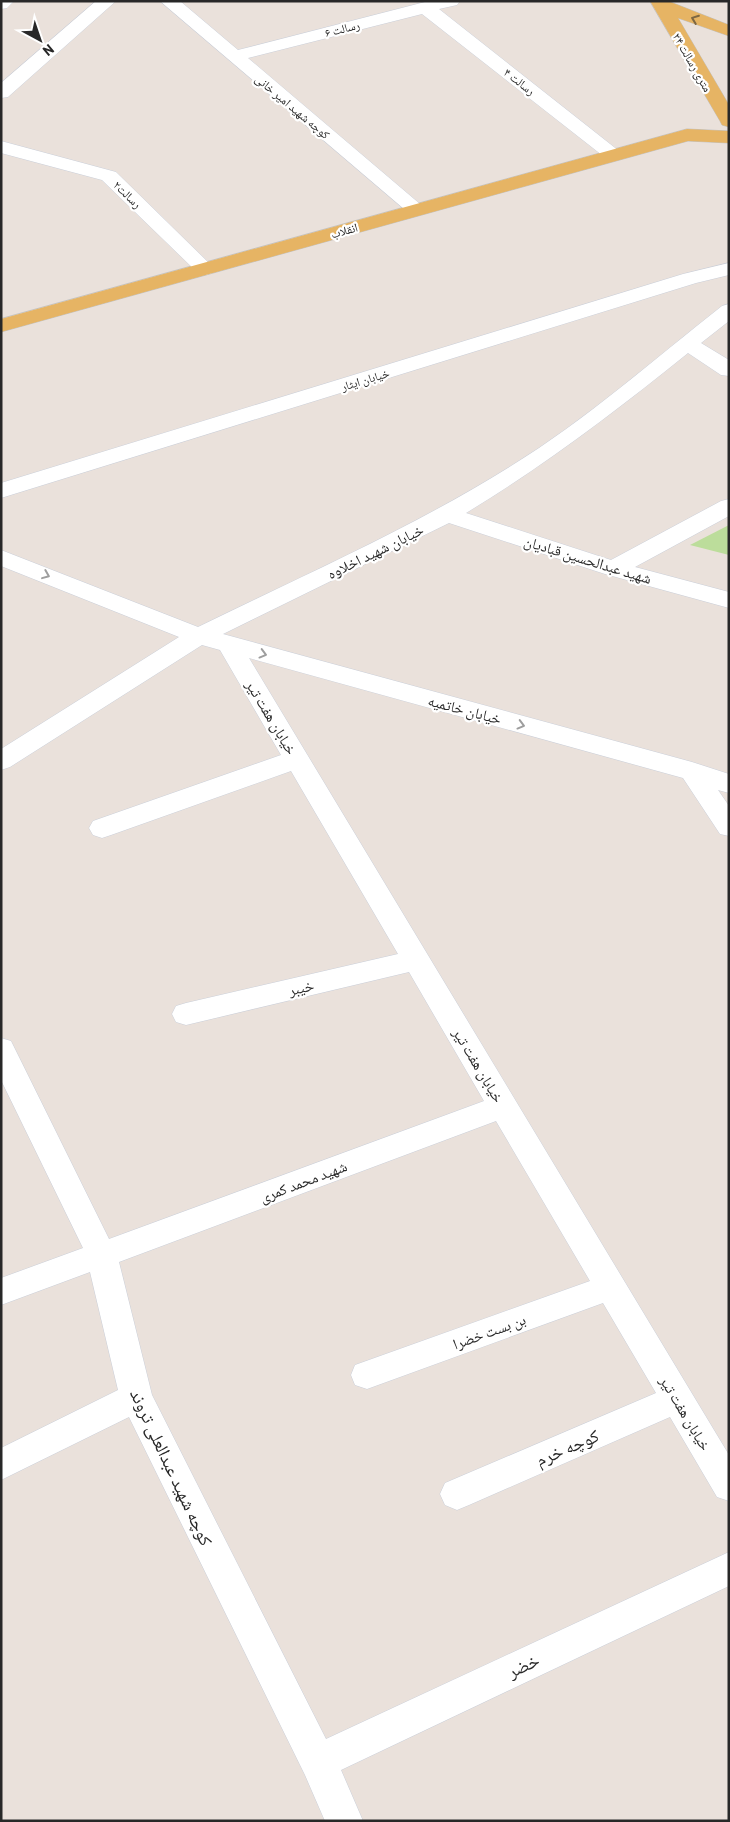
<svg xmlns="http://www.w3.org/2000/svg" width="730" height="1822" viewBox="0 0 730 1822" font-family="Barlow,'Noto Naskh Arabic',sans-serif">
  <rect width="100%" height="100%" fill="#eae1db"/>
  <path fill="#bcdd9b" d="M729 525V555L690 545Z"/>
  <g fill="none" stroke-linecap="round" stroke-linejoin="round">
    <defs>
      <path id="minor" d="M1 1H14L7 8 1 9Z
        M96 1H116L8 97 1 98V83Z
        M160 1H180L238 50 425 2 460 1 457 5 439 9 624 155 621 159H607L422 14 248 58 427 210 424 214H410Z
        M1 141 116 172 215 269 212 273 205 275 198 273 102 180 1 153Z
        M729 263V275L696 283 1 498V483L683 274Z
        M729 304V321L701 343 729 360V376L721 375 688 353C616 411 545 465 466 513L611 560 721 501 729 499V516L635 567 729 592V608L605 574 449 523 223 634 692 762 729 774V793L718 790 729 806V836L720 834 683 778 249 658 729 1455V1501L717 1497 670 1417 469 1505 457 1510 445 1505 440 1494 445 1483 656 1393 603 1303 367 1389 355 1385 351 1375 355 1365 590 1281 496 1121 119 1262 152 1395 326 1739 729 1552V1586L341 1770 363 1821H325L305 1775 129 1417 1 1480V1448L118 1390 90 1272 1 1305V1278L83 1248 1 1080V1038L11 1041 109 1239 484 1101 409 972 186 1025 176 1022 172 1014 176 1006 186 1003 398 954 291 771 111 835 102 838 93 835 89 828 93 821 281 755 220 650 202 645 10 767 1 770V749L179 637 1 566V550L198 627C304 575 412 528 511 466 586 420 653 360 722 306Z"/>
      <path id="major" d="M650 1H668L729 25V36L678 18 729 105V127L722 125 720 121Z
        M687 129 729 131V143L688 141 1 332V319Z"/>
    </defs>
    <use href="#minor" stroke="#cacfd9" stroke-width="1"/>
    <use href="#major" stroke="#c3c3c3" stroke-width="1"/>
    <use href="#minor" fill="#fff" fill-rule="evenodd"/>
    <use href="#major" fill="#e6b464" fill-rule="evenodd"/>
  </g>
  <defs><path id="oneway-chevron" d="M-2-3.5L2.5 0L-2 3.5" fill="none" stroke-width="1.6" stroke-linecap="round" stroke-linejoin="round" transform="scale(1.25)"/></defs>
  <use stroke="#7d6743" href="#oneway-chevron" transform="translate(695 19) rotate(-159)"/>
  <g stroke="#9e9e9e">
    <use href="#oneway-chevron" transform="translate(46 575) rotate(22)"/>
    <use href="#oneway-chevron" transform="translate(263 654) rotate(15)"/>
    <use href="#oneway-chevron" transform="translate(521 725) rotate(15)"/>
  </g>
  <g text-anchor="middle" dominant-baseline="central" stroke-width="4.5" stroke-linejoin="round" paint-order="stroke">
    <g font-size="12" fill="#282828" stroke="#fff">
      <text transform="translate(342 28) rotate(-14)">رسالت ۶</text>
      <text transform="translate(693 62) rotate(60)">۲۴ متری رسالت</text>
      <text transform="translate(520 81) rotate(38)">رسالت ۴</text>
      <text transform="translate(293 106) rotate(40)">کوچه شهید امیر خانی</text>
      <text transform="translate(128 194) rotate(44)">رسالت۲</text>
      <text transform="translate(344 230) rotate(-16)">انقلاب</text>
      <text transform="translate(365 379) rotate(-17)">خیابان ایثار</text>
    </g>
    <g font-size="15" fill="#282828" stroke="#fff">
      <text transform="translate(375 551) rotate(-26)">خیابان شهید اخلاوه</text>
      <text transform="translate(588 559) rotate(17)">شهید عبدالحسین قبادیان</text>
      <text transform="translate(465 709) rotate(15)">خیابان خاتمیه</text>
      <text transform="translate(272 717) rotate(59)">خیابان هفت تیر</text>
      <text transform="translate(301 987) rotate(-13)">خیبر</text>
      <text transform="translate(479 1065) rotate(59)">خیابان هفت تیر</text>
      <text transform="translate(303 1181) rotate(-21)">شهید محمد کمری</text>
      <text transform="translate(489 1331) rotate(-20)">بن بست خضرا</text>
      <text transform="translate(686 1413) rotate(59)">خیابان هفت تیر</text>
    </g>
    <g font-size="18" fill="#282828" stroke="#fff">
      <text transform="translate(567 1447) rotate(-23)">کوچه خرم</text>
      <text transform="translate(172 1467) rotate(65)">کوچه شهید عبدالعلی تروند</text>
      <text transform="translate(523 1665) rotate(-25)">خضر</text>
    </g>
  </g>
  <rect width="730" height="1822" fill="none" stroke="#282828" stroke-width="5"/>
  <g transform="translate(40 40) rotate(140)" stroke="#ffffff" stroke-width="4" paint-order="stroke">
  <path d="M0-4L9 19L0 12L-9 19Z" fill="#282828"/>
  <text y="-8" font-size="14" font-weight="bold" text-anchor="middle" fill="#282828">N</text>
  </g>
</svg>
